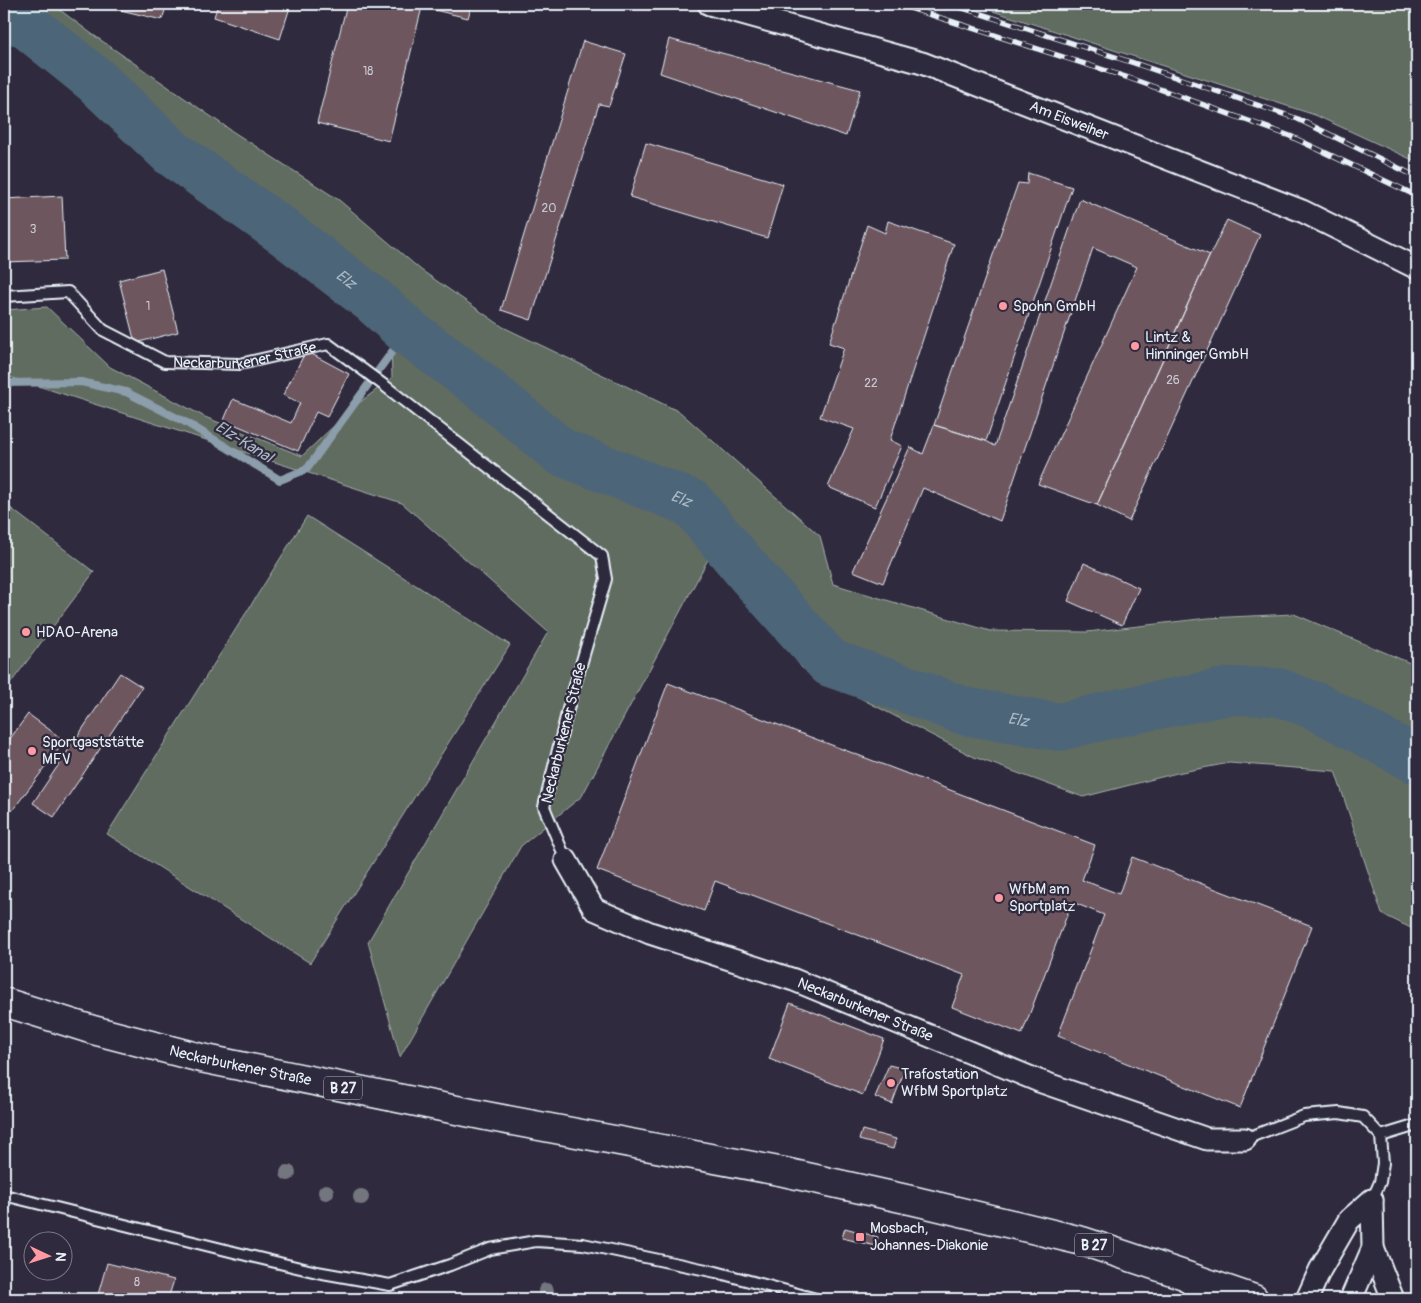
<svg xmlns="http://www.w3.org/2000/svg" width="1421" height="1303" viewBox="0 0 1421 1303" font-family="Pangolin,sans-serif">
  <rect width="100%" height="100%" fill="#2f2a3d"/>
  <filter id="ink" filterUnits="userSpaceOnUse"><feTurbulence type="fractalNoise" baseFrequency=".02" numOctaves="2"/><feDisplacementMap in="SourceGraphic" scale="10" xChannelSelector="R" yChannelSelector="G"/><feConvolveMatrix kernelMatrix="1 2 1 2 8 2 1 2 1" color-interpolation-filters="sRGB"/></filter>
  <g filter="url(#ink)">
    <path fill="#616c61" stroke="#a4aeac" d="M4 4H52L92 34 232 131 339 200 421 270 503 327 680 412 820 536 833 584 990 631 1087 632 1208 618 1294 614 1417 666V931L1382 914 1335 771 1229 763 1177 773 1083 797 974 757 802 668 713 550 582 796 521 846 400 1057 368 942 548 632 402 503 4 375V310L47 307 110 367 205 417 302 456 355 406 392 378 391 336 17 28H4Z
      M971 4H1417V162L1315 115Z
      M4 503 94 572 4 692Z
      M307 516 510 645 310 963 107 834Z"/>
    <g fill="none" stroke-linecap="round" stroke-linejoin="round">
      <path stroke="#8c9dab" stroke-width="8" d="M4 383 81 382 126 392 187 423 280 480 307 469 407 331"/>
      <path stroke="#4e6578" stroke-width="48" id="s1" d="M4 14 28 26 95 80 172 153 285 233 374 301 407 331 476 382 561 452 691 503 752 576 830 663 903 688 964 711 1059 727 1122 712 1230 691 1278 692 1318 707 1417 760"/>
    </g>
    <path fill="#6e565f" stroke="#e8f1f8" d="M100 4H167L162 20 100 5Z
      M218 4H291L280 39 214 17Z
      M347 4H472L468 18 422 7 389 141 317 123Z
      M669 39 860 90 846 136 660 73Z
      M583 41 626 54 609 106 599 104 531 320 501 310Z
      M646 143 783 184 767 238 630 197Z
      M1028 173 1072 187 986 441 934 425 1018 183 1027 184Z
      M62 196 65 260 4 262V199Z
      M1080 199 1210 255 1097 505 1038 484 1137 267 1093 248 1000 521 923 488 883 583 853 571 910 447 923 454 934 425 986 441 995 446Z
      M1227 220 1260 235 1129 521 1097 505 1210 255Z
      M888 221 954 244 890 440 902 446 875 507 828 487 854 429 820 417 844 348 829 343 867 225 885 233Z
      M162 269 178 332 135 343 119 280Z
      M306 351 349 374 327 417 316 412 298 451 224 420 233 399 291 423 300 403 283 395Z
      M1084 563 1139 588 1122 625 1068 601Z
      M120 673 142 687 54 817 33 803Z
      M668 683 1095 845 1082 880 1119 894 1132 857 1312 926 1240 1108 1058 1036 1104 915 1072 902 1022 1034 952 1007 964 975 715 881 704 911 597 870Z
      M28 714 65 741 12 811 4 805V747Z
      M790 1003 884 1039 863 1095 769 1059Z
      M889 1065 905 1069 892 1104 875 1097Z
      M862 1130 896 1139 893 1149 859 1140Z
      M845 1228 878 1237 876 1246 842 1238Z
      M107 1263 174 1280 168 1299H94L97 1298Z"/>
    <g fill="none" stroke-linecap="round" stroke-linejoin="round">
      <defs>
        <g id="service">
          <path id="s2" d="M4 296 68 292 103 330 165 362 240 364 328 344 385 386 602 556 606 579 568 709 544 807 566 860"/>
          <path d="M1381 1136 1417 1125"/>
          <path d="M1245 1139 1304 1116 1339 1113 1363 1117 1381 1136 1383 1163 1380 1182 1372 1200"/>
          <path d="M4 1195 250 1256 317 1272 390 1285 450 1265 490 1249 536 1241 583 1244 716 1272 816 1299"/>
        </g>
        <g id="minor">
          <path id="s3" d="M709 4 922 63 1302 211 1417 268"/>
          <path id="s4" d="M566 860 594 909 650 933 794 980 1039 1081 1207 1139H1245"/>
          <path d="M1373 1248 1393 1299"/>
          <path d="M1181 1274 1204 1299"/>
          <path d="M1307 1299 1320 1270 1349 1220 1372 1200"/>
          <path d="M1351 1299 1373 1248 1372 1200"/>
        </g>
        <g id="primary">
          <path id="s5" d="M4 1002 93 1030 201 1058 486 1116 784 1172 915 1201 1082 1241 1181 1274 1254 1299"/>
        </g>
      </defs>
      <use href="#service" stroke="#e8f1f8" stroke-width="14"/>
      <use href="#minor" stroke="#e8f1f8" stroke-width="25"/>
      <use href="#primary" stroke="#e8f1f8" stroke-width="31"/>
      <use href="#service" stroke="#2f2a3d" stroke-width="10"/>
      <use href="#minor" stroke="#2f2a3d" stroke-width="21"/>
      <use href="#primary" stroke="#2f2a3d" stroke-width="28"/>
      <defs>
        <path id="rail" d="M897 4 1129 78 1290 136 1417 196
          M950 4 1134 63 1298 119 1417 177"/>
      </defs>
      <use href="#rail" stroke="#e8f1f8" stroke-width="5.5"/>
      <use href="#rail" stroke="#2f2a3d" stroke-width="4" stroke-dasharray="11" stroke-linecap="butt"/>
    </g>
    <g fill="#73767e">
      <circle cx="288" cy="1173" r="8"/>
      <circle cx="326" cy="1192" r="8"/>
      <circle cx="361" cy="1197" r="8"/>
      <circle cx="546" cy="1291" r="8"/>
    </g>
  </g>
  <g fill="#ff9aa2" stroke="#2f2a3d" stroke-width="2">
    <circle cx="1003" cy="306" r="5"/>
    <circle cx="1135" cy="346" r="5"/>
    <circle cx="26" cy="632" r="5"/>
    <circle cx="32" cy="751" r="5"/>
    <circle cx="999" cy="898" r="5"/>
    <circle cx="891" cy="1083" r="5"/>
    <rect x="855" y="1232" width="10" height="10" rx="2.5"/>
  </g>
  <g text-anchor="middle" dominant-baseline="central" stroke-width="4.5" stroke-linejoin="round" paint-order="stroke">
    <g font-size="12" fill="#cacad2">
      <text x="368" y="71">18</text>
      <text x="549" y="208">20</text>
      <text x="33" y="229">3</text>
      <text x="148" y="306">1</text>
      <text x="1173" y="380">26</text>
      <text x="871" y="383">22</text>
      <text x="137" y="1282">8</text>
    </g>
    <g fill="#2f2a3d" stroke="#b0b5c0" stroke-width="1">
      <rect x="324" y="1076.5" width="38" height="23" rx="4"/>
      <rect x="1075" y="1233.5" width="38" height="23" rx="4"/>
    </g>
    <g font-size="14" font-weight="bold" fill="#e8f1f8">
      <text x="343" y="1088">B 27</text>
      <text x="1094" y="1245">B 27</text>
    </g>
    <g font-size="15" fill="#e8f1f8" stroke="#2f2a3d">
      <text stroke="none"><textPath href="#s3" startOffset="379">Am Eisweiher</textPath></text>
      <text stroke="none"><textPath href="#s2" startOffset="266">Neckarburkener Straße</textPath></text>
      <text transform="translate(564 733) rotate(-76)">Neckarburkener Straße</text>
      <text stroke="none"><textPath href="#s4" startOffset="346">Neckarburkener Straße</textPath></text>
      <text stroke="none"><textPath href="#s5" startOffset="245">Neckarburkener Straße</textPath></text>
    </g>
    <g font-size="15" fill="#e8f1f8" stroke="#2f2a3d" text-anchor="start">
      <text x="1013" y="306">Spohn GmbH</text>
      <text x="1145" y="337">Lintz &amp;<tspan x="1145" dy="17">Hinninger GmbH</tspan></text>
      <text x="36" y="632">HDAO-Arena</text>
      <text x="42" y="742">Sportgaststätte<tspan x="42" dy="17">MFV</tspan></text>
      <text x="1009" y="889">WfbM am<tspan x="1009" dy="17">Sportplatz</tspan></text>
      <text x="901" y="1074">Trafostation<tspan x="901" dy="17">WfbM Sportplatz</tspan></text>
      <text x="870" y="1228">Mosbach,<tspan x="870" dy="17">Johannes-Diakonie</tspan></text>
    </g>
    <g font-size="16" font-style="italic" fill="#aab9c5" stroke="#2f2a3d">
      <text stroke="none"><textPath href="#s1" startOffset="434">Elz</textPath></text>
      <text transform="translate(244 442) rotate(32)">Elz-Kanal</text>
      <text stroke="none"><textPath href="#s1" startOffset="839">Elz</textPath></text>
      <text stroke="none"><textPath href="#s1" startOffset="1259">Elz</textPath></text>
    </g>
  </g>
  <rect width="1421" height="1303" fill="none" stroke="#2f2a3d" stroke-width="20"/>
  <rect x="10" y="10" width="1401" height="1283" fill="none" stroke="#e8f1f8" stroke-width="2" filter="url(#ink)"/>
  <g transform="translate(48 1256) rotate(94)"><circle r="24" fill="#2f2a3d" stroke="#797a88"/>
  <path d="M0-4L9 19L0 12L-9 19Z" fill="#ff9aa2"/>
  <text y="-8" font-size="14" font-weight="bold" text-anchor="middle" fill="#e8f1f8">N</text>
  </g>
</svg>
